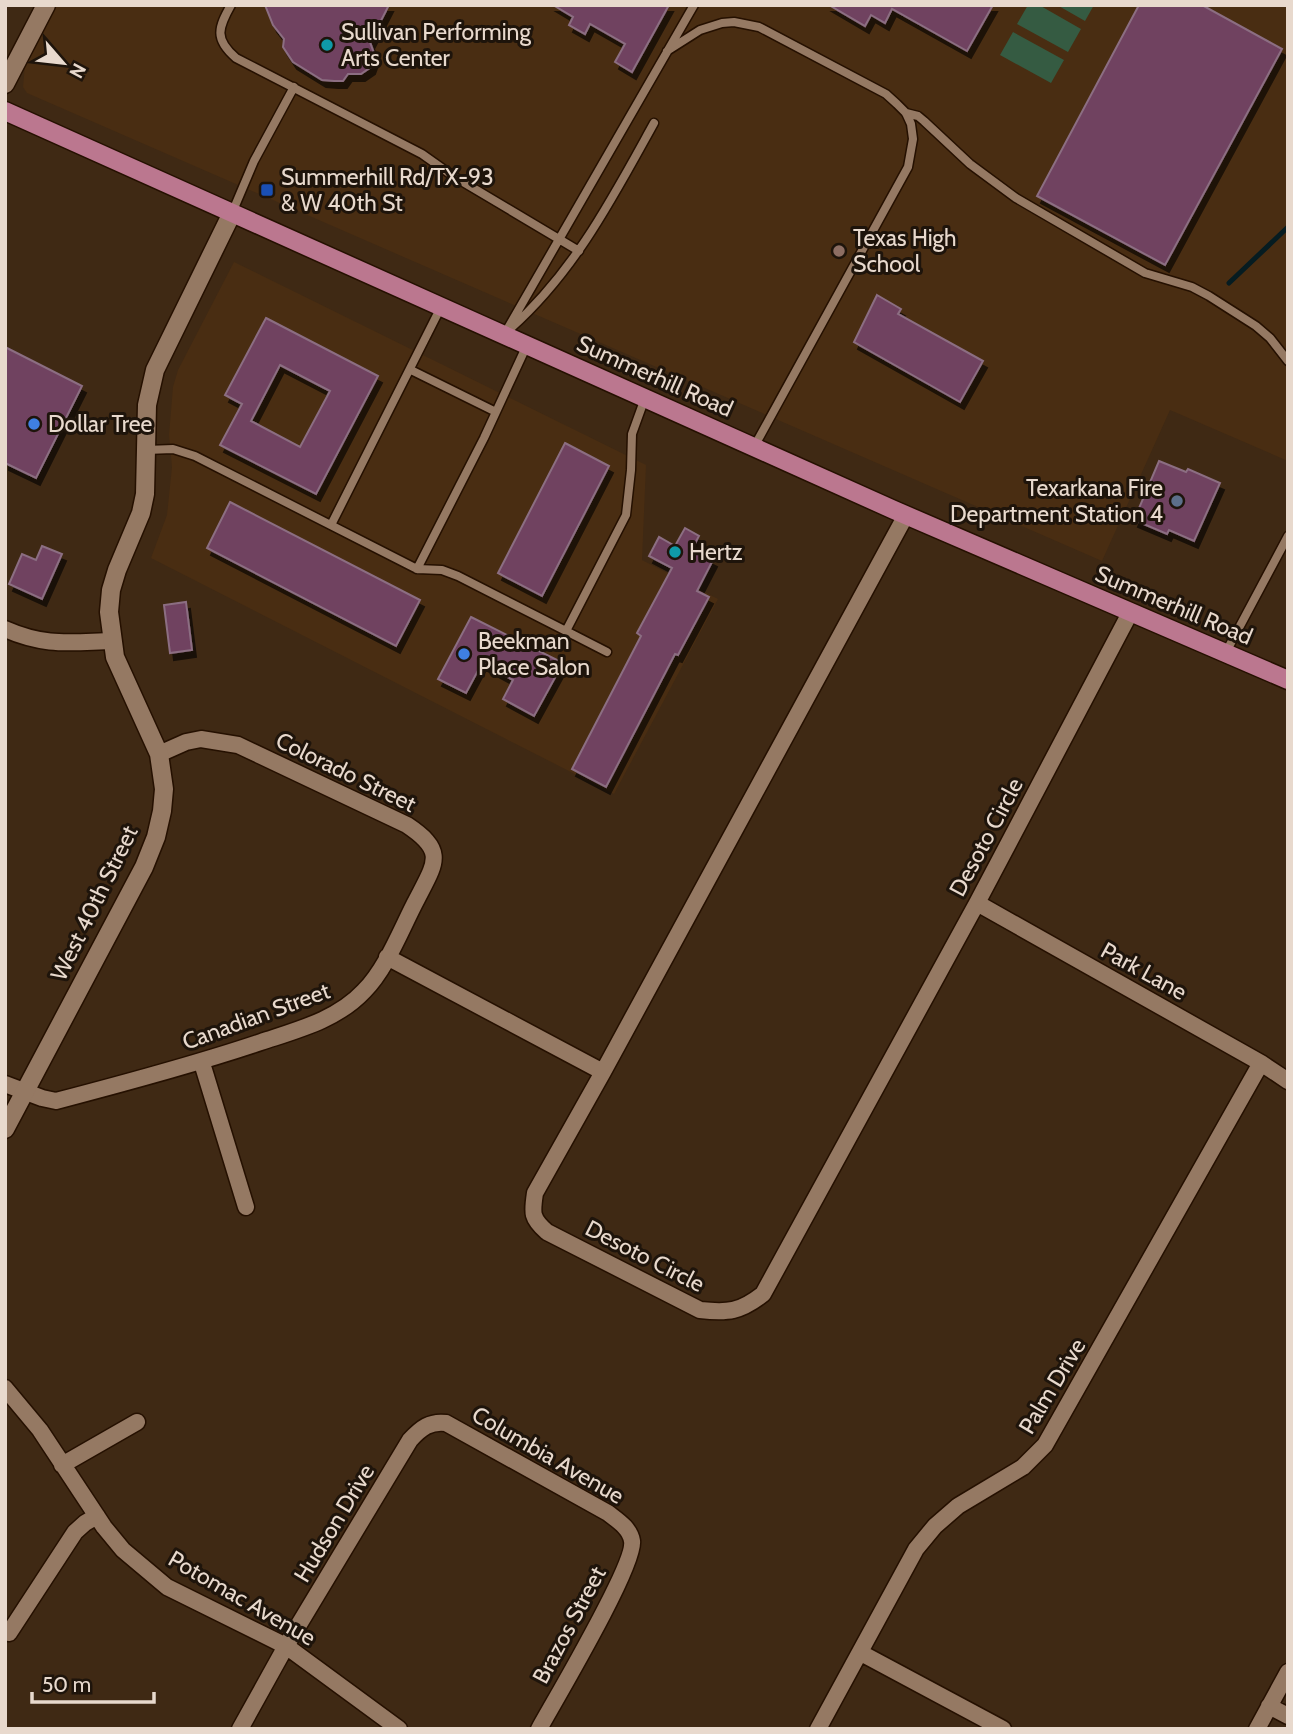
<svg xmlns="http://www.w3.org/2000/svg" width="1293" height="1734" viewBox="0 0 1293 1734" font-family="Cabin,sans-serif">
  <defs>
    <filter id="shadow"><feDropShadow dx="4" dy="7" stdDeviation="0" flood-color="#0009"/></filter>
  </defs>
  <rect width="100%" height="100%" fill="#3f2914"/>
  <path fill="#492d12" d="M57 5H1288V461L1170 410 1102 561 27 93 23 87 25 65Z
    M234 262 646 465 642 560 718 599 614 794 151 558 167 515 172 467 169 435 173 387 178 370Z"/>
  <path fill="#355b42" d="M1028 5H1039L1081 29 1068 52 1017 24Z
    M1057 5H1094L1085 21Z
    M1013 32 1064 60 1051 83 1000 55Z"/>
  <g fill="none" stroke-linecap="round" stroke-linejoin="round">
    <path stroke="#061c21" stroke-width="5" d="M1229 283 1288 227"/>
  </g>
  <path fill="#6f4361" stroke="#8c6e82" stroke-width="2" fill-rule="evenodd" filter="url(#shadow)" d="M265 5H389L370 42 375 56 371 67 361 74H348L343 81H334L322 80 293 62 283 47 284 39 273 25Z
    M553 5H669L632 72 615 62 625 44 590 24 585 34 569 25 573 17Z
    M829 5H993L967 51 892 9 885 23 871 15 865 26Z
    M1139 5H1202L1282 49 1165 265 1037 196Z
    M877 295 901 309 898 314 983 361 960 402 854 342Z
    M266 318 378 376 316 494 220 445 242 404 225 395ZM280 365 330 391 300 447 251 421Z
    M5 347 82 386 36 478 5 463Z
    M565 443 609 466 542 596 498 573Z
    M1159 461 1186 472 1188 469 1220 483 1194 541 1169 530 1167 534 1134 520Z
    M230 502 420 600 396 646 207 548Z
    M685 528 699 536 692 549 713 560 697 591 709 597 678 655 675 654 606 787 572 769 641 636 637 633 672 568 649 556 659 537 675 546Z
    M42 546 62 554 42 599 9 584 22 554 36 560Z
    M186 602 192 650 170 653 164 605Z
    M471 617 563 663 534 716 503 699 513 680 482 663 466 693 438 679Z"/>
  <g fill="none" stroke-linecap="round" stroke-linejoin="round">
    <defs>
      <path id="lane" d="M231 5C218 28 214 39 236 58L422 154 453 176 579 251
        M667 51 700 30 722 23 734 22 759 27 886 94 897 104 906 113 911 124 913 139 908 167 754 447
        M906 113 918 116 924 121 970 164 1016 198 1145 273 1192 287 1209 296 1256 326 1270 338 1288 361
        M232 213 254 161 294 87
        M511 328C575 271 613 197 654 123
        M504 335 694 5
        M411 370 496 412
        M146 450 173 449 195 456 417 569 484 438 527 345
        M331 525 441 307
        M417 569 442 570 458 576 566 631
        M607 652 566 631 626 515 631 470 632 434 645 398
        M1225 654 1288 536"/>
      <path id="street" d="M906 515 603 1072 535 1193C532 1213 531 1218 547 1232L700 1310C728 1313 740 1312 763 1294L977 903 1130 613
        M5 629C46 647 70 642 113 641
        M977 903 1261 1063 1288 1081
        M387 957 603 1072
        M202 1063 246 1207
        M5 1084 42 1098 56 1101C125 1083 193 1065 261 1042 297 1030 337 1020 364 991 387 968 402 927 417 899 436 862 446 851 407 825L238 745 201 739 186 742 159 754
        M5 1388 40 1430 104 1527 123 1550 167 1587 286 1646 399 1729
        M62 1465 137 1422
        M9 1633 75 1532 85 1523 97 1516
        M861 1653 1003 1729
        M1269 1706 1288 1716
        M240 1729 286 1646 410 1440C421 1428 430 1421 446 1423L608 1513C617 1520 630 1528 632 1541 636 1564 555 1700 539 1729
        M818 1729 916 1549 935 1526 958 1506 1023 1467 1045 1445 1261 1063
        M1257 1729 1288 1672"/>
      <path id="secondary" d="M5 84 46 5
        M5 1129 144 867 156 837 162 811 164 789 159 754 115 657 109 612 111 590 117 570 141 513 145 494 147 405 155 370 232 213"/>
      <path id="primary" d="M5 111 894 510 1288 680"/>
    </defs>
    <use href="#lane" stroke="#251000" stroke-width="11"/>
    <use href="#street" stroke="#251000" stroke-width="19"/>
    <use href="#secondary" stroke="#251000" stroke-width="21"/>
    <use href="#primary" stroke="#251000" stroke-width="21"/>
    <use href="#lane" stroke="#957963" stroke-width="8"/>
    <use href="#street" stroke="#957963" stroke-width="16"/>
    <use href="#secondary" stroke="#957963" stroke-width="18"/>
    <use href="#primary" stroke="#bb778f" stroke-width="18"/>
  </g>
  <g fill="#0f9aa8" stroke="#1e140b" stroke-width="2.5">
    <circle cx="327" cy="45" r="7"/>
    <circle cx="675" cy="552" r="7"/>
  </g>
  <rect fill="#1a4fb4" stroke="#1e140b" stroke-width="2.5" x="260" y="183" width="14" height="14" rx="3.5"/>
  <circle fill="#8d6e63" stroke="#1e140b" stroke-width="2.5" cx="839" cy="251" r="7"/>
  <g fill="#3f7fe0" stroke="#1e140b" stroke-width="2.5">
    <circle cx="34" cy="424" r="7"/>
    <circle cx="464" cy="654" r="7"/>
  </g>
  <circle fill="#5c6f8a" stroke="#1e140b" stroke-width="2.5" cx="1177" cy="501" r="7"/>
  <g text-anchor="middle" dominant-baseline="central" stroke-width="6" stroke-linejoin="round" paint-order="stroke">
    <g font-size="23" fill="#e8d9cd" stroke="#1e140b" text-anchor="start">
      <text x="341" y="32">Sullivan Performing<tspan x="341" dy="26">Arts Center</tspan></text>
      <text x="281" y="177">Summerhill Rd/TX-93<tspan x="281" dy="26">&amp; W 40th St</tspan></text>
      <text x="853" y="238">Texas High<tspan x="853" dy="26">School</tspan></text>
      <text x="48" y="424">Dollar Tree</text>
      <text x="1163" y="488" text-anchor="end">Texarkana Fire<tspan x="1163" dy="26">Department Station 4</tspan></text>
      <text x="689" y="552">Hertz</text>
      <text x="478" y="641">Beekman<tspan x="478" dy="26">Place Salon</tspan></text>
    </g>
    <g font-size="23" fill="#e8d9cd" stroke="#1e140b">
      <text transform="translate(655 376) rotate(24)">Summerhill Road</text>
      <text transform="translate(1174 605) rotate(23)">Summerhill Road</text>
      <text transform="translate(346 772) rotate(26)">Colorado Street</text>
      <text transform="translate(986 837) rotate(-62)">Desoto Circle</text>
      <text transform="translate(94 903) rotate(-64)">West 40th Street</text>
      <text transform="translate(1144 971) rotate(29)">Park Lane</text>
      <text transform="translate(256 1016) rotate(-20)">Canadian Street</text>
      <text transform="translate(645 1256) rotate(27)">Desoto Circle</text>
      <text transform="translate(1052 1386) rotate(-59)">Palm Drive</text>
      <text transform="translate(548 1455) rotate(30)">Columbia Avenue</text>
      <text transform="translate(334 1523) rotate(-59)">Hudson Drive</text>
      <text transform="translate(242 1598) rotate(30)">Potomac Avenue</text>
      <text transform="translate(569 1625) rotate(-62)">Brazos Street</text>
    </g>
  </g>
  <rect width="1293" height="1734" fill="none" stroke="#e8d9cd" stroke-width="14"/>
  <g transform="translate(63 63) rotate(118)" stroke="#1e140b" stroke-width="5" paint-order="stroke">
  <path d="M0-5L12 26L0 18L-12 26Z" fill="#e8d9cd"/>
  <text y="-10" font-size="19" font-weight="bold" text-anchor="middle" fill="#e8d9cd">N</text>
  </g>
  <path d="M32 1692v10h122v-10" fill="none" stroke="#e8d9cd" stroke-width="3.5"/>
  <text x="42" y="1692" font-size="21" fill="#e8d9cd" stroke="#1e140b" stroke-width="5" paint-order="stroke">50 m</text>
</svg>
